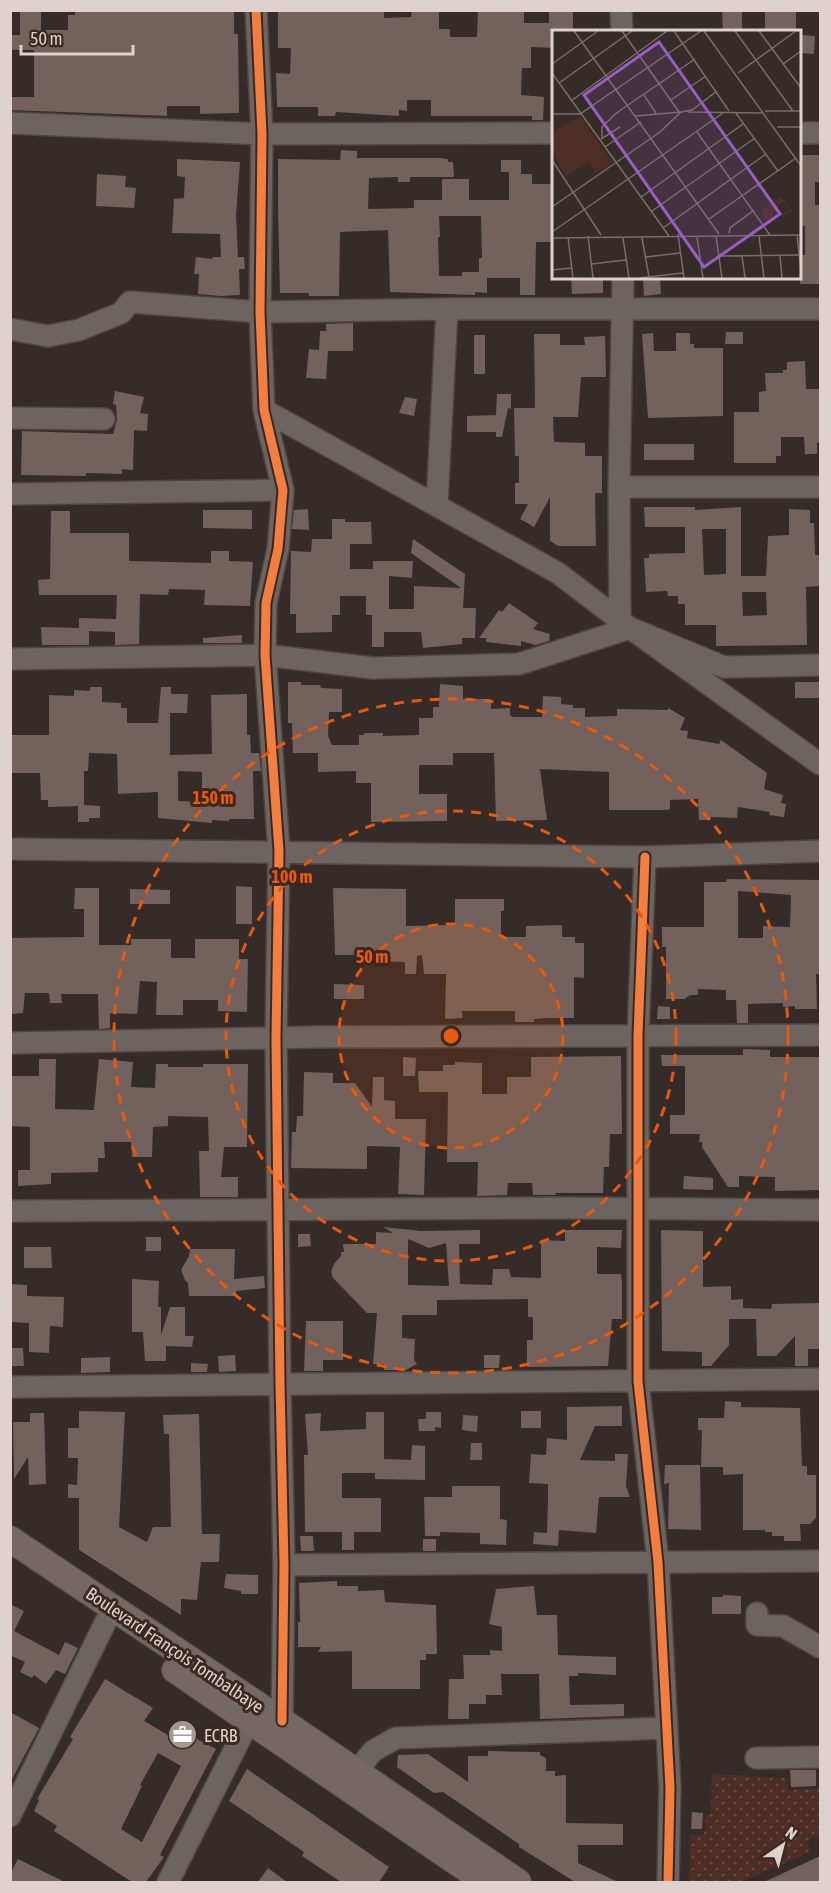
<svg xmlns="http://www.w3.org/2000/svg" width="831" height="1893" viewBox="0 0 831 1893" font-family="'Asap Condensed',sans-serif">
  <defs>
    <pattern id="green-dots" width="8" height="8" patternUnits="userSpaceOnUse" patternTransform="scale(1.5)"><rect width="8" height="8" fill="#4d2e24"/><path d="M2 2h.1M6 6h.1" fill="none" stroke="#664b43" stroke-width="1.8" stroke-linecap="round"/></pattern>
  </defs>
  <rect width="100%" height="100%" fill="#352b28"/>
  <path fill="url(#green-dots)" d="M712 1774 787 1778 788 1790 817 1789 819 1781H820V1835L807 1841 810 1852 741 1882H689L690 1835H704L706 1815H711Z"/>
  <path fill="#72615c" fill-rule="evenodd" d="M20 10H41V30H68V15H75V10H234V34H238L239 113 200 114V106H167V116L10 110V97H34V50H10V35H20Z
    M278 10H376L375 12H384V18L411 17 412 10H439V29H450V37H477L478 10H524V23H549V10H573V32H554V48L531 47V68H522L521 95 544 97 543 120H532V116H431V100H407V111L399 110V116L336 112 335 116H318V107H277L276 73 290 74 291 48H278Z
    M722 10H742V32H723Z
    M765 10H796V32H765Z
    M800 35 815 36 814 54 800 53Z
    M341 150 357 151V158H440L448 159V162H453L454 177H410V182H398V177L369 178 368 209 414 208V200H442V179H469V200H509V172H501V160H521V174H532V184H554V242H536L535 295H520V278H487V293L475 292V295L390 292 388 230 340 232 339 296H309V293H280L278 211V159L340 160ZM439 216H481L482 258H479V272H462V276H439L438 237H440Z
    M800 155H820V182H815V205H820V284H800V255H805V226H800Z
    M177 159 240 162 236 215 238 257H244L245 269H239L240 295 221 296 198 294 199 274H194L196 257 213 259 212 257H221L220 234 172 233 174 199 184 198 185 177 177 176Z
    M97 174 126 176 125 187 136 188 134 208 96 206Z
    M571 278H603V293L572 294Z
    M643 278H660L661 294 644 296Z
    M353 323V351H328L326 379 306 378 309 349 319 350 320 331H326V324Z
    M726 332H743V344H725Z
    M653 333 654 351H676V333H690V344H694V348H723V416L648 418 642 334Z
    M534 334H560V345H585L584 337 605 336 606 377H581L578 417H553L554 442 585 443V456H602V493H595L596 546H558L550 541V497L534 527 520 519 528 504H515V483H519V456H515L514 408H535Z
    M474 335H485V374H474Z
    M805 361 806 389H820V443H817V454H805L804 437H781V456H776V463H734V412H759V392L766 391 765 373H783V370H787V362Z
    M115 391 144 397 140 413 148 414 147 431 134 430 133 470 122 469V474L86 473V476L21 475 22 431 113 434 117 420 116 405 113 404Z
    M497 394H511V409L508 408 502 437H496V432H467V416L496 415Z
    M405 397 417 399 414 416 399 413Z
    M644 444H694V460H644Z
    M644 507H695V510L741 507V576H766L768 536 789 535V509L810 510V523H814L815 555H820V586L806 587 807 645 716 646V625H685V604H678V596H668L667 591 646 592 644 558H649V554L685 553V527H645ZM702 529H726V574L704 575ZM742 592H766L767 615 743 616Z
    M308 509 309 530 292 529 294 510Z
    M203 510H252V529L203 528Z
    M51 511H70V533H129V561L211 563V551H229V561L253 562 250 606 204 605 205 590 169 589 168 595 140 594 139 644 115 645V632L89 631V645H42L41 627 79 628V618L116 619 117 595H39L38 580 50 579Z
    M332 519H345V522H371L372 544H350V569H373V561H413L412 578 389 576V609H414V586L461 588 411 553 413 539 465 574 463 608H476L475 638H462V644L423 648 421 632H384V647H372V615H366V596H340V615H332V632L296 633V614H290L291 551 311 552 312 539H332Z
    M509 603 538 623 533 629 550 634 549 641 535 645 521 641V646L486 642V638H479L499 610 502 612Z
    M242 635V643H203V638Z
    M288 682H301V685H320L321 688 342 689V712H329L328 736 332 745H359V735H364V733H383V736L419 735V718H433V707H439L440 684 463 686V699H491V709L510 708V715L513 717H542L543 696 561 697V704L573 705V708H585V717L617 716V709L668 710V708L685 718 680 730 688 731 687 738 719 744 721 740 767 773 764 789 783 795 781 803 786 804 784 817 769 815 770 812 738 807 737 818 711 817V820H699L698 799 670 800V809L667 810H609V772L540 769 547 820 496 821 494 753H453V765H419V794H447V821L371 822V783H356V771L318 772V753H293L292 723H288Z
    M795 682H820V698H795Z
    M90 687H102V702L121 703V708H127V723H158L161 687H171V694H188L187 713H170V755L212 754 211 695 247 694V735H250L251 753H259L261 771H253L254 819H229V821L212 820V823L158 818V792L118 794 117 754 89 753 88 771H84V805L100 806V818H89V822H78V806L48 807V800H41L40 773H10V735H49V695L74 696V690L90 691ZM178 771 202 772V802L178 801Z
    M727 879 820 880V974H816L817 1009H795V1006L783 1007V1003L748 1004V1023H737L736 1000H726V990L698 989V995H690L685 999H666V947H662V927H704V882H726ZM738 891 791 895 790 927 763 926V938H738Z
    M236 886 252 887V924H236Z
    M75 888H99V945H131V939H171V958H195V939H239V959H248L247 1012 218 1011V1000H183V1015H156L157 982 140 981 137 1014 110 1013V1028L99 1029 98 994H61L62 1003H50L49 993H25L23 1013 10 1014V938L84 937V909H74Z
    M333 888 406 889V926L455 925V899H504V911H501V937H526V926L562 925V937H575V943H584V978L574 977V1018H546L534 1019V1022H515V1011H462L463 1018 445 1019 446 974H424L422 955 417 956 416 974H405V962L373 961 374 955H335Z
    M130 889 170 890V904H130Z
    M334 984 364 985V999H334Z
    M658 1006 670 1007V1019H657Z
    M743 1049 770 1050V1057H820V1190L775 1191V1177L739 1176V1187H728L702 1147V1142H699L700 1134H670V1115H685V1066H662L661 1055H743Z
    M621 1056 622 1134H610L609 1167H604L603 1193H555L556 1195H533L532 1183H508L507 1195 477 1196 478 1162H447L448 1092H419L418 1071H443V1065H455V1062L482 1063V1094H507V1077H531V1057Z
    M403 1057 416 1058 415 1076H403Z
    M39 1059H56L55 1109 94 1110 99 1059 133 1062 131 1087 155 1088 156 1064H168V1067H203V1064H248L247 1147H224L221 1177H238V1197H200L199 1151H209L208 1117 168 1116V1126L153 1127 152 1157H132L131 1142H104L105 1158H98V1172L51 1173V1184L18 1186V1170H30V1127L10 1126V1076H39Z
    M304 1072 333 1073V1083H355L372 1107 373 1077H384V1100L395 1101V1119H426L424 1195 398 1194 400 1147 367 1146V1169L291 1168 292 1132H296L297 1116H303Z
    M684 1176 713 1178V1190L683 1189Z
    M383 1227 421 1231 480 1230V1244H459L460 1284 492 1285 493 1269H509L511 1277 541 1278V1240L565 1241V1230H622L621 1248 597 1247V1274H621L622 1282V1319H612L608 1366 527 1367V1340H533V1317H528V1299L437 1300V1315H402V1338L415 1339 414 1360 417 1364 406 1370H384V1364H373L377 1313H367L333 1278 331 1272 334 1264 341 1256V1252H344L343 1244H376V1232L393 1233ZM408 1239 429 1248 446 1243 449 1286 408 1285Z
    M661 1230 703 1231V1287L731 1286V1300L743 1299V1308L771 1309 772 1304 820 1303V1349H808V1366H795V1336L776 1356H757L756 1319H729V1345L711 1366H702V1352L662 1351Z
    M298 1234H310L311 1246 298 1247Z
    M146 1237H161V1251H146Z
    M24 1247H51L52 1268H24Z
    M190 1249H235L234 1279 264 1276 265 1288 236 1291 237 1296H189L188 1283 185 1280 181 1270 189 1256Z
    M132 1279 159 1281 158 1307H161V1335L170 1307H185V1336H194L192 1347 166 1346V1361H145L143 1332H132Z
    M11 1284 27 1285V1296L64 1297 63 1327 50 1326 49 1353 29 1352V1323L12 1322Z
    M306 1321H343V1360H323V1371H304Z
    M10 1348H23L24 1366H11Z
    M235 1355 236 1371 219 1372 218 1356Z
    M484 1355H500L499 1368H484Z
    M110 1357V1372L81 1373V1358Z
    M191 1363 208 1364 207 1372H191Z
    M725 1401 741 1402V1407L800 1408 802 1466H807V1475H816V1518L810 1524H800L801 1541H784V1536H772V1532H765V1530H743V1474L723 1475V1467H701L702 1430H698V1418H724Z
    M622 1406V1426H595L580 1460 615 1461V1454H628L626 1486 630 1497H599L596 1533 559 1530 558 1546 533 1544 534 1532 547 1533 548 1500V1484L529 1483 531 1454 546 1455 547 1438 567 1440V1407Z
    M79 1411 125 1412 119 1527 147 1542 153 1527H171L169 1434H164L163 1415 199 1414 202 1534H220L219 1562H201L197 1600 181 1599V1615L79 1550V1498H68V1484L77 1485 78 1458H68V1428H79Z
    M521 1411H541V1428H521Z
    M366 1412H384V1459L411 1460 412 1445 425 1446V1480L375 1479V1473H342V1498H381V1532H354V1550H342V1532H305L304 1455H308L305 1414 321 1413 320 1431 366 1429Z
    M426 1412H441V1428L435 1427V1431H419L418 1419H426Z
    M30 1413H44L46 1484 29 1485 28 1457 14 1479 13 1422H30Z
    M463 1415 478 1416 477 1432 462 1430Z
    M471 1443H482V1460H470Z
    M665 1465H700L701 1530 668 1529 669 1483 664 1484Z
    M452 1486H500V1519L507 1520 506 1545 480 1544V1533L440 1532V1536H425L424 1497H452Z
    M300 1536H313L314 1551H301Z
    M423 1539H436V1551H423Z
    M226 1574 258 1575V1594H241V1591L224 1588Z
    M337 1581V1586H358V1591L384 1590 385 1602 436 1605 437 1654H426V1660H420V1689H352V1651L318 1652 321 1647H298V1622H300L299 1583Z
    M534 1586 537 1615H557L558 1655 616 1657V1675L578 1673V1676H569L570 1705 624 1704V1716L540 1719 539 1674H501L502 1695H486V1704H469V1719H448L449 1679H464L463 1655H490V1650L502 1651V1627L489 1624 496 1589Z
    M723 1595 741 1596V1614H712V1597H723Z
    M10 1604 24 1611 14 1631 59 1655 65 1642 78 1648 65 1674 56 1670 46 1684 34 1675 32 1678 20 1672 25 1662 10 1655Z
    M105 1679 153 1708 144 1721 182 1743 188 1734 216 1749 160 1855 164 1857 146 1882H132L54 1831 57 1826 34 1811 39 1800 37 1799 73 1739 70 1737ZM158 1753 181 1766 142 1842 121 1829 142 1786 140 1785Z
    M10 1712 39 1728 10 1783Z
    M488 1751 540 1752V1755L546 1758V1771H555V1776L566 1775V1823L623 1824V1845H578V1863L618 1882H575L519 1847V1844L443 1792 434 1793 397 1767 398 1755 428 1754 468 1782V1756H488Z
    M247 1769 389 1867 379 1882H341L302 1856 304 1852 229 1801Z
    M790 1770H816V1786L791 1787Z
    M692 1812 703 1813 702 1829H691Z
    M820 1856V1882H764Z
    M18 1859 65 1882H10V1874Z
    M268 1868 287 1882H258Z"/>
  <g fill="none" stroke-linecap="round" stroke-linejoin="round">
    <defs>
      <path id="minor" d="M256 10 262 134 260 312 264 410 283 490 278 549 266 603 265 655 279 851 276 1038 280 1384 284 1565 282 1721
        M621 10 622 32
        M10 123 262 134 554 133
        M800 133H820
        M10 329 48 336 79 330 121 313 130 302 260 312 447 309H820
        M264 410 558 573 630 628 820 764
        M10 418 104 419
        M619 487H820
        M10 494 283 490
        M437 504 447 309
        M620 621 619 487 623 278
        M10 659 265 655 373 668 519 664 630 628 724 667 820 665
        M10 849 645 857 820 851
        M645 857 638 1036V1381L658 1562 670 1788 668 1882
        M10 1043 317 1037 820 1035
        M10 1211 560 1208 820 1210
        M10 1387 820 1379
        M284 1565 820 1561
        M757 1613V1625L783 1626 820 1647
        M756 1758 820 1757
        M356 1772 373 1751 396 1738 667 1728
        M10 1816 105 1623
        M168 1882 249 1721"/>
      <path id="major" d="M10 1539 282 1721 518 1882
        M175 1670 484 1881"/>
    </defs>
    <use href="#minor" stroke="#4f4643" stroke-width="24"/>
    <use href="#major" stroke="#4f4643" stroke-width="28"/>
    <use href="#minor" stroke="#6c6461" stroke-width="21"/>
    <use href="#major" stroke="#746764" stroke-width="26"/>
    <defs>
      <path id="cycleway" d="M256 10 262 134 260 312 264 410 283 490 278 549 266 603 265 655 279 851 276 1038 280 1384 284 1565 282 1721
        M645 857 638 1036V1381L658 1562 670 1788 668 1882"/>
    </defs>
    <use href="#cycleway" stroke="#3b2822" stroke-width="13"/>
    <use href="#cycleway" stroke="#f27e40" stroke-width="9"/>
  </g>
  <circle cx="451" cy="1036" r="112" fill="#e8590c" fill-opacity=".12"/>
  <g fill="none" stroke="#e8590c" stroke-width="3" stroke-dasharray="10 8">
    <circle cx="451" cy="1036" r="112"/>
    <circle cx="451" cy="1036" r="225"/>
    <circle cx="451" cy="1036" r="337"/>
  </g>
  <defs>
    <symbol id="office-disc" viewBox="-11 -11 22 22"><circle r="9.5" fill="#a49894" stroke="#3b2822"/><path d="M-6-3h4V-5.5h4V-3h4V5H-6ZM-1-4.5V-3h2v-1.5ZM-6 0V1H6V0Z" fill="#fff"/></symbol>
  </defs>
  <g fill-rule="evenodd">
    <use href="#office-disc" x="166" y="1718" width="33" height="33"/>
  </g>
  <g text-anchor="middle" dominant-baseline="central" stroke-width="6" stroke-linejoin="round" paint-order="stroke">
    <g font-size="18" fill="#dfd2ce" stroke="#3b2822">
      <text transform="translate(175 1650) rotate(34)">Boulevard François Tombalbaye</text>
    </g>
    <g font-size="18" fill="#dfd2ce" stroke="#3b2822" text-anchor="start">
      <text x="204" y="1735">ECRB</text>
    </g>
  </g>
  <g transform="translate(552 30)">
    <rect width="249" height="249" fill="#352b28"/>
    <path d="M229 167 240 181 232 187 228 185 237 180 230 171 215 194 209 181Z" fill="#4d2e24"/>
    <path d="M28 86 60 132 43 144 37 131 14 147 0 121V103Z" fill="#4d2e24"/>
    <path fill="none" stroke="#796e6a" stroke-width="1.5" d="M22 1 167 204M70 1 127 82M122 1 177 81M152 1 249 136M183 1 241 81M207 1 249 58M0 34 46 1M231 34 249 21M0 43 117 206M186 43 244 1M7 53 80 1M92 65 104 83M119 70 154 46M19 71 115 1M213 81H249M136 82 210 83M183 82 226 141M0 84H28L149 1M83 86 129 82M225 97H249M145 102 218 205M50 108V97L63 84 143 29M49 109 68 97M53 117 89 92M0 130 49 205M89 167 191 94M0 177 108 102 129 82 140 80 165 61M100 181 203 108M157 189 244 128M111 198 214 124M0 202 171 83M177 203 178 198 202 180M126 204 132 248M245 205 249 241M36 206 41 248M164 206 170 248M207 206 212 248M16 207 21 248M145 207 151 248M0 208 249 205M71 208 77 248M90 208 97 247M167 226 249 225M190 226 193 248M228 226 230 248M94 227 128 223M39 234 74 230M0 240 20 238M87 248 131 243"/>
    <path fill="#995ec4" fill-opacity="0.15" stroke="#995ec4" stroke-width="3" d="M107 12 228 184 152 237 32 65Z"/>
    <rect width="249" height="249" fill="none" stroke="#dfd2ce" stroke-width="3"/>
  </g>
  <circle cx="451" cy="1036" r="9" fill="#e8590c" stroke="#3b2822" stroke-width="3"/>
  <g font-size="18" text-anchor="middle" font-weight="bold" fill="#e8590c" stroke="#3b2822" stroke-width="6" stroke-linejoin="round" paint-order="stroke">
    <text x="213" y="804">150 m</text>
    <text x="292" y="883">100 m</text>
    <text x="372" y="963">50 m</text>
  </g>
  <rect width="831" height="1893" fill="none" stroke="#dfd2ce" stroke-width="24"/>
  <g transform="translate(783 1845) rotate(35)" stroke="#3b2822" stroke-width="4.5" paint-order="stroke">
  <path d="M0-4.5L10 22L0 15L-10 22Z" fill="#dfd2ce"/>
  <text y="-9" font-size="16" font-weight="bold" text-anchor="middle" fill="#dfd2ce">N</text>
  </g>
  <path d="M21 45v9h112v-9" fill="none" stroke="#dfd2ce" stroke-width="3"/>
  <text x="30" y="45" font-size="18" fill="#dfd2ce" stroke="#3b2822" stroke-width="4.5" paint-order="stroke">50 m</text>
</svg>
